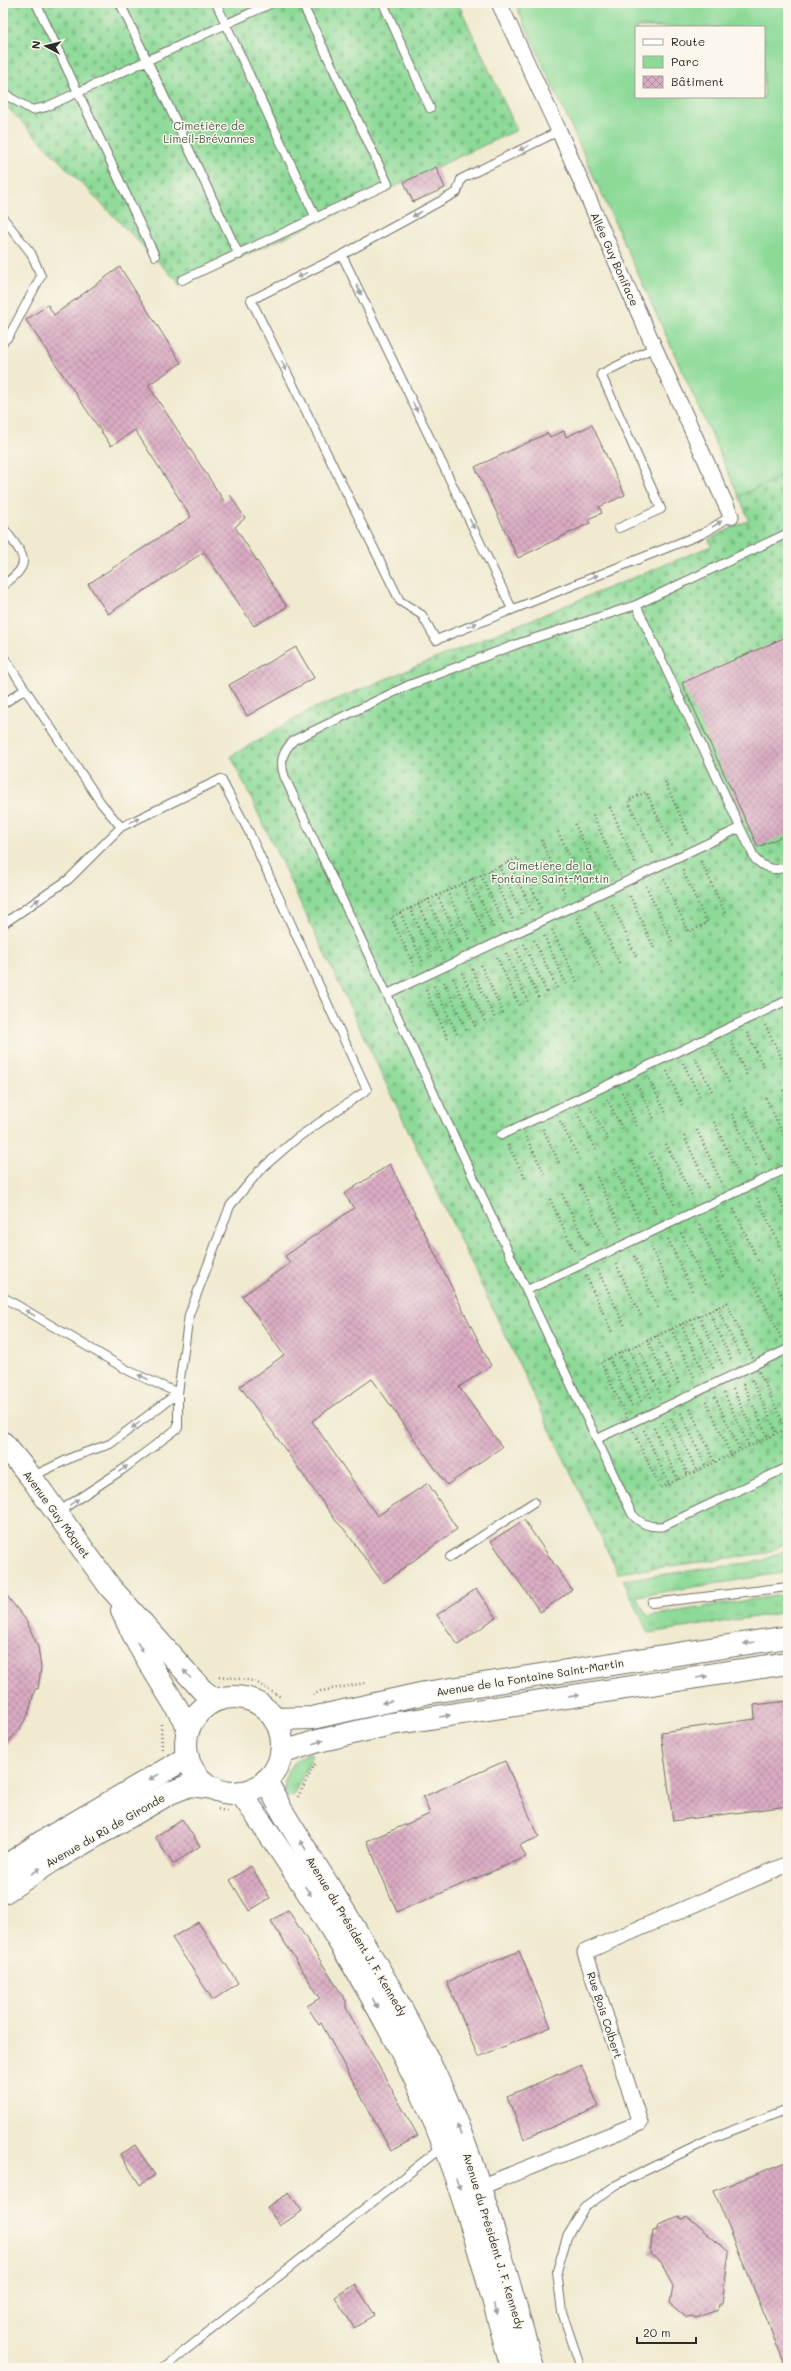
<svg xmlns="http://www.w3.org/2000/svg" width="791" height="2371" viewBox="0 0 791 2371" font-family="Mali,sans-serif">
  <defs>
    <pattern id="grass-tufts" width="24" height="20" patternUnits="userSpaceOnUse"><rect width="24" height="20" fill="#8dda98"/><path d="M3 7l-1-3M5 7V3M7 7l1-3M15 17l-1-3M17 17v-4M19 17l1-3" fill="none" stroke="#7abb83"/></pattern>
    <pattern id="cemetery-stones" width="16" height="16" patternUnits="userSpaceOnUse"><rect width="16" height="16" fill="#8dda98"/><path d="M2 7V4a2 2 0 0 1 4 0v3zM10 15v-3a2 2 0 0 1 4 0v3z" fill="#7abb83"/></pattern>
    <pattern id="building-cross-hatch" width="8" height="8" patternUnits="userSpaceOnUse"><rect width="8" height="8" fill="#daacc3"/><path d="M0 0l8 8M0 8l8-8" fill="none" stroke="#b18c9f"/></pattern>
  </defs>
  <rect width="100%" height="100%" fill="#fbf7ec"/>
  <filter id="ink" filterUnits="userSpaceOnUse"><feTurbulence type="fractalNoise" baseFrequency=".025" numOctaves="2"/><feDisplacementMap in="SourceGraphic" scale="8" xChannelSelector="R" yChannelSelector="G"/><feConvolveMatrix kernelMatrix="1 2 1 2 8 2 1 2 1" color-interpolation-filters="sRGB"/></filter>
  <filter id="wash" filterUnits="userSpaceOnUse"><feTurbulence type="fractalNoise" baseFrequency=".012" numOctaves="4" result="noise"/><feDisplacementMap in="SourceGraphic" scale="16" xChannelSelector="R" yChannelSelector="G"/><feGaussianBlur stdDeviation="0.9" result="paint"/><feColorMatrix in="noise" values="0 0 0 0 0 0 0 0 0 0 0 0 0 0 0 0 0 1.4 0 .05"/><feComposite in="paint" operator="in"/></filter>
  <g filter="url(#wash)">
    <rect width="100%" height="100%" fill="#f0ead0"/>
    <path fill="url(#grass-tufts)" stroke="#5c8262" d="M788 1549V1572L637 1596 647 1616 788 1594V1612L649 1633 623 1580 762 1561Z
      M311 1752 312 1758 293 1795 286 1799C281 1776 289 1760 311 1752Z"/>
    <path fill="url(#cemetery-stones)" stroke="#5c8262" d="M3 3H458L517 130 179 286 177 281 3 103Z
      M788 473V1542L766 1553 618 1573 231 756 310 710 711 546 709 539 749 520 739 496Z"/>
    <path fill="#8dda98" stroke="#5c8262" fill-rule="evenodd" d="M515 3H788V473L739 496ZM636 27H764V97H636Z"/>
    <g id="blocks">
      <path fill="url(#building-cross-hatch)" d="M436 167 445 188 413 202 404 182Z
        M120 267 181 363 148 385 224 501 230 495 245 518 235 527 287 607 254 626 204 552 108 614 88 584 191 517 135 430 111 446 26 320 48 305 54 315Z
        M592 425 625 495 599 507 602 513 588 519 590 523 518 558 475 467 548 433 550 437 564 431 566 437Z
        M788 636V834L758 847 682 683Z
        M296 647 314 678 247 716 229 685Z
        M390 1164 491 1366 459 1387 502 1447 447 1485 372 1379 312 1421 377 1516 428 1483 457 1529 383 1583 344 1529 336 1521 240 1386 284 1355 242 1296 290 1263 285 1256 354 1208 344 1194Z
        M524 1520 572 1590 540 1612 491 1541Z
        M476 1589 496 1617 458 1645 437 1615Z
        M3 1591 26 1620 38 1647 41 1668 38 1689H35L28 1715 20 1728 3 1749Z
        M788 1701V1806L673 1821 661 1732 755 1719 754 1705Z
        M505 1761 539 1837 520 1845 526 1857 397 1912 367 1841 430 1814 423 1797Z
        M182 1819 200 1846 173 1864 155 1837Z
        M251 1866 270 1898 249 1911 230 1880Z
        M288 1910 346 2001V2008L418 2136 391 2151 321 2023 319 2025 307 2006 320 1998 271 1921Z
        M198 1922 238 1983 213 2000 172 1938Z
        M519 1951 551 2027 478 2057 447 1982Z
        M581 2065 599 2107 524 2139 507 2096Z
        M135 2145 155 2175 140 2185 120 2154Z
        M788 2161V2368H786L714 2191Z
        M289 2193 302 2211 280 2226 267 2207Z
        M679 2217 682 2219 687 2217 729 2252 722 2304H718L717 2310 696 2318 692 2316 687 2317 670 2303 673 2287 661 2262 650 2254 653 2231 657 2230 658 2225Z
        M355 2284 375 2315 354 2328 335 2297Z"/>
    </g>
  </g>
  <g filter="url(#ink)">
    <use href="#blocks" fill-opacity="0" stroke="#706e65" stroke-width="1"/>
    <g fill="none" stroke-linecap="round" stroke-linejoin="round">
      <defs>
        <path id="lane" d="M36 3 155 256
          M120 3 239 255
          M216 3 316 218
          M383 3 430 108
          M3 89 9 97 32 110 46 107 272 3
          M559 131 461 179 457 192 342 255 251 300 400 601 422 615 436 640 704 533 731 516
          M3 218 31 253 41 276 9 336 3 342
          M342 255 512 609
          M182 280 388 184 302 3
          M3 527C21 554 37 562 3 585
          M619 528 661 509 601 374 655 347
          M788 533 636 605 520 643 407 686 294 740C282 752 279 762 285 778L632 1514C640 1524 650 1528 664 1526L788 1467
          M636 605 755 859C766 869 775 872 788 866
          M3 656 101 803 121 827
          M3 704 25 689
          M3 924 69 879 121 827 221 779 249 832 367 1090 297 1138 260 1170 230 1206 189 1315 178 1393V1428L122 1470 58 1512
          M387 994 740 828
          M501 1135 788 1000
          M527 1290 788 1168
          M3 1297 129 1371 178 1393
          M597 1439 788 1349
          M33 1476 75 1456 110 1444 178 1393
          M450 1557 534 1502
          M652 1603 788 1587
          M163 2368 442 2147
          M581 2368 562 2312 557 2271 567 2237 584 2208 616 2185 715 2137 788 2109"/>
        <path id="street" d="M499 3 559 131 632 298 731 516
          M480 2187 640 2123 585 1952 788 1864"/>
        <path id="secondary" d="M3 1443 31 1477 110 1587 203 1691 216 1700
          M122 1611 138 1644 189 1728
          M186 1745a48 48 0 1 1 96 0a48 48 0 1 1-96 0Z
          M274 1719 312 1718 425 1693 788 1637
          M281 1753 318 1741 391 1724 788 1663
          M266 1780 282 1811C342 1909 407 2006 452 2112 486 2194 508 2282 533 2368
          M240 1792C309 1891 375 1992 426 2102 464 2187 487 2278 512 2368
          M3 1868 40 1843 188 1757
          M3 1893 54 1860 170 1793 190 1785 214 1788"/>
      </defs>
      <use href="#lane" stroke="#706e65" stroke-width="10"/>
      <use href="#street" stroke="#706e65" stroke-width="17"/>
      <use href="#secondary" stroke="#706e65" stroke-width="24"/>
      <path stroke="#706e65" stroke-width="2.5" stroke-dasharray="1 3" stroke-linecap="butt" d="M665 782 690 837
        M610 807 635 863
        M593 815 618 871
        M575 824 601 879
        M558 832 584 887
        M541 840 566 896
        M653 853 628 801 646 792 672 846
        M701 861 726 915
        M509 862 532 911
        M499 866 523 916
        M490 871 513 920
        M481 875 504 924
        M471 879 494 929
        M664 879 688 932 707 923 682 869
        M462 883 485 933
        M646 886 672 941
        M447 891 470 940
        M437 895 461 944
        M630 896 655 950
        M428 899 451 949
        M418 904 441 953
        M612 904 637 958
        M410 908 432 957
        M595 911 620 965
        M400 913 423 962
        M577 918 603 974
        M552 930 578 984
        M544 936 567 986
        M534 940 558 990
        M524 944 548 995
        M516 949 539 999
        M506 953 529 1004
        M497 957 520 1007
        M481 965 504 1015
        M414 966 391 917 518 858 541 908
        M472 969 495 1019
        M462 973 486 1024
        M453 978 476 1028
        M444 982 467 1032
        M434 986 458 1036
        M426 990 449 1041
        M765 1025 783 1061
        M747 1033 764 1068
        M731 1041 747 1076
        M713 1049 730 1085
        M695 1058 713 1093
        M683 1063 701 1099
        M667 1071 683 1107
        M649 1079 667 1115
        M637 1085 655 1120
        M783 1090 788 1102
        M622 1092 638 1128
        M766 1098 788 1144
        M607 1099 625 1134
        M590 1107 609 1142
        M745 1108 770 1161
        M577 1113 596 1149
        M732 1114 757 1168
        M560 1121 578 1156
        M714 1122 739 1176
        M543 1129 560 1165
        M697 1130 722 1184
        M684 1136 709 1190
        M526 1137 544 1173
        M666 1144 693 1198
        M508 1145 526 1180
        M650 1153 675 1206
        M632 1161 657 1215
        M615 1169 640 1223
        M597 1177 622 1231
        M580 1185 605 1239
        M775 1189 788 1218
        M562 1194 588 1248
        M757 1198 783 1252
        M550 1199 575 1253
        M734 1209 759 1263
        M716 1217 741 1271
        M699 1225 724 1279
        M681 1233 706 1287
        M668 1239 693 1293
        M651 1247 676 1301
        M634 1256 659 1310
        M616 1264 642 1318
        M598 1270 625 1326
        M772 1275 788 1309
        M586 1276 612 1332
        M754 1283 781 1338
        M727 1303 786 1429 660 1488 601 1362Z
        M717 1307 741 1357
        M709 1311 732 1362
        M699 1316 723 1366
        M691 1320 714 1370
        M681 1324 705 1375
        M671 1329 695 1379
        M656 1336 680 1386
        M647 1340 671 1390
        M637 1345 661 1395
        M629 1349 652 1399
        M619 1353 642 1403
        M609 1358 633 1408
        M781 1366 788 1380
        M752 1380 777 1434
        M743 1384 768 1438
        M733 1389 758 1442
        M724 1393 749 1446
        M715 1397 740 1451
        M706 1401 731 1455
        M690 1409 715 1463
        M681 1413 706 1467
        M671 1418 697 1471
        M663 1422 688 1475
        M654 1428 678 1480
        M644 1430 669 1484
        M219 1676 254 1681 281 1697
        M313 1695 321 1691 365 1683
        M161 1724 162 1749
        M298 1797 315 1764
        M218 1809 229 1812"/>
      <use href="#lane" stroke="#fff" stroke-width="8"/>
      <use href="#street" stroke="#fff" stroke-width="15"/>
      <use href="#secondary" stroke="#fff" stroke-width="22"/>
    </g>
    <defs><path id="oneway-solid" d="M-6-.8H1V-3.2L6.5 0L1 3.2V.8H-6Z"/></defs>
    <g fill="#a0a0a0">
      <use href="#oneway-solid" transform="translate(524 148) rotate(154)"/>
      <use href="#oneway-solid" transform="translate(417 214) rotate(151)"/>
      <use href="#oneway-solid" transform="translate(302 275) rotate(154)"/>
      <use href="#oneway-solid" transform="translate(359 290) rotate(64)"/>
      <use href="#oneway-solid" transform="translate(284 366) rotate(64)"/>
      <use href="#oneway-solid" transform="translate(415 407) rotate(64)"/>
      <use href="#oneway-solid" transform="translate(472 524) rotate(64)"/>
      <use href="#oneway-solid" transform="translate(717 524) rotate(-33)"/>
      <use href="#oneway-solid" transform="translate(593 577) rotate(-22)"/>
      <use href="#oneway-solid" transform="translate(472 625) rotate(-22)"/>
      <use href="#oneway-solid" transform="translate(135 820) rotate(-26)"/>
      <use href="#oneway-solid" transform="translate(35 902) rotate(-34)"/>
      <use href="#oneway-solid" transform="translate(30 1313) rotate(-150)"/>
      <use href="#oneway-solid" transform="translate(143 1377) rotate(-156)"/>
      <use href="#oneway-solid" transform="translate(136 1425) rotate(144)"/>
      <use href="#oneway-solid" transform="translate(123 1469) rotate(-35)"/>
      <use href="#oneway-solid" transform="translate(74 1502) rotate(-34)"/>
      <use href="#oneway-solid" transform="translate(749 1643) rotate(171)"/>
      <use href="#oneway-solid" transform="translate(140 1647) rotate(59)"/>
      <use href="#oneway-solid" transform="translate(187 1674) rotate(-132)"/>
      <use href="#oneway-solid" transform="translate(702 1677) rotate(-9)"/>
      <use href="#oneway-solid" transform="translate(574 1696) rotate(-9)"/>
      <use href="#oneway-solid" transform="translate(387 1702) rotate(168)"/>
      <use href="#oneway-solid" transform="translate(445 1716) rotate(-9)"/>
      <use href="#oneway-solid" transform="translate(318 1742) rotate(-16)"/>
      <use href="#oneway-solid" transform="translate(154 1777) rotate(151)"/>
      <use href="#oneway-solid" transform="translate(303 1845) rotate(-122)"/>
      <use href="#oneway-solid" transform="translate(36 1871) rotate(-33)"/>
      <use href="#oneway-solid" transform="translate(308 1891) rotate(56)"/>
      <use href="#oneway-solid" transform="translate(375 2003) rotate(62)"/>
      <use href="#oneway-solid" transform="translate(459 2130) rotate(-110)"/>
      <use href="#oneway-solid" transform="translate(458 2184) rotate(69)"/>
      <use href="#oneway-solid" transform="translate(496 2309) rotate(74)"/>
    </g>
  </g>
  <g text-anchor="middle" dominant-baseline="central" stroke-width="3" stroke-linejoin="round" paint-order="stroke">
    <g font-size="11" fill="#445746" stroke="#fbf7ec">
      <text x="209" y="125">Cimetière de<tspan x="209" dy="13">Limeil-Brévannes</tspan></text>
      <text x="550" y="865">Cimetière de la<tspan x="550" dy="13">Fontaine Saint-Martin</tspan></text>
    </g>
    <g font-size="11" fill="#2b2b2b" stroke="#fbf7ec">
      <text transform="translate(615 259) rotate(66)">Allée Guy Boniface</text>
      <text transform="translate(57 1514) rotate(54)">Avenue Guy Môquet</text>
      <text transform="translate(530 1677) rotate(-9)">Avenue de la Fontaine Saint-Martin</text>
      <text transform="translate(105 1830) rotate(-30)">Avenue du Rû de Gironde</text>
      <text transform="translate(357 1936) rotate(59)">Avenue du Président J. F. Kennedy</text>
      <text transform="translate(605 2015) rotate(72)">Rue Bois Colbert</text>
      <text transform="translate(494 2241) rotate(73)">Avenue du Président J. F. Kennedy</text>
    </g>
  </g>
  <rect width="791" height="2371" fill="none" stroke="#fbf7ec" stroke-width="16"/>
  <rect x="635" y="26" width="130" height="72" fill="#fbf7ec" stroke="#a8a59f"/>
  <rect x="643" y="39" width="20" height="6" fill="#ffffff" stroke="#a8a59f"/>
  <text x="671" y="46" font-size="12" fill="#2b2b2b">Route</text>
  <rect x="643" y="56" width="20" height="12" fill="#8dda98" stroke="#a8a59f"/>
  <text x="671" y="66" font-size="12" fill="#2b2b2b">Parc</text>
  <rect x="643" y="76" width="20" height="12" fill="url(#building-cross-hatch)" stroke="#a8a59f"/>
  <text x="671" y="86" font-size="12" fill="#2b2b2b">Bâtiment</text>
  <g transform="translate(46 46) rotate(277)" stroke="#fbf7ec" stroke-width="3" paint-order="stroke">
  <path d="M0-3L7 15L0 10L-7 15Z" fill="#2b2b2b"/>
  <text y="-6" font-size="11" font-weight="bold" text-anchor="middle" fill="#2b2b2b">N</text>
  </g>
  <path d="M637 2337v6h59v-6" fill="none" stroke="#2b2b2b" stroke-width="2"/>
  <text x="643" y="2337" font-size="12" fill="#2b2b2b" stroke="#fbf7ec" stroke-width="3" paint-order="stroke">20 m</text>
</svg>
